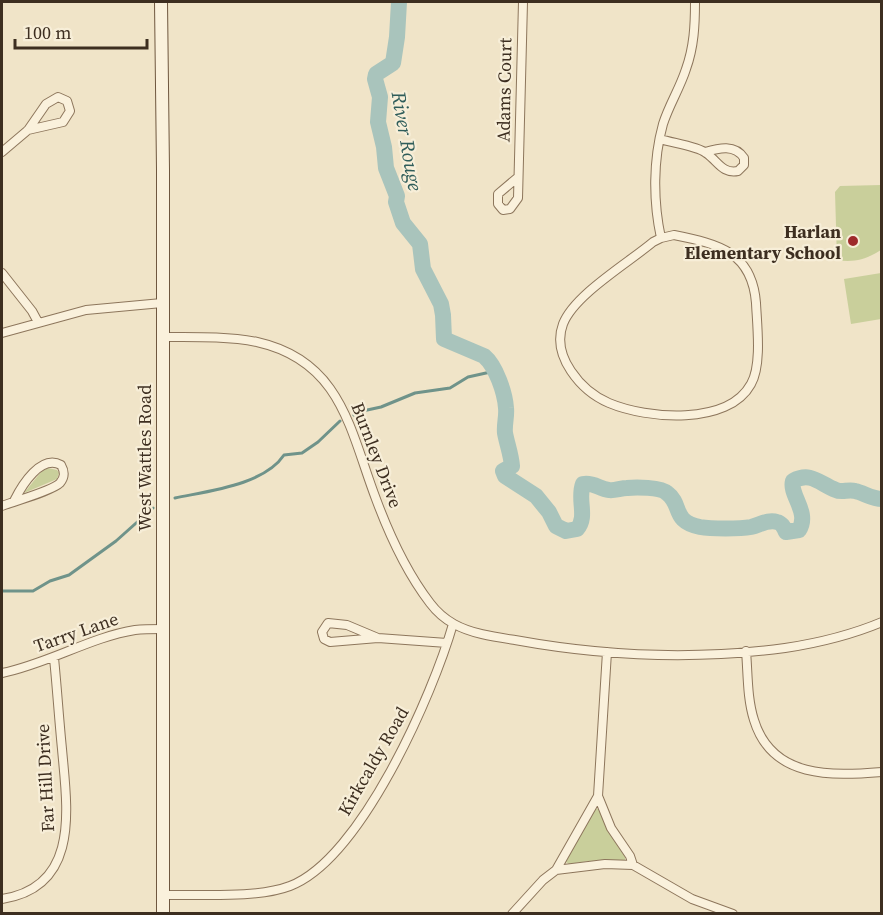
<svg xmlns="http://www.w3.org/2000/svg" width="883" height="915" viewBox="0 0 883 915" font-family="'Source Serif 4',serif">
  <rect width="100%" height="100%" fill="#f0e4c8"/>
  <path fill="#c9cf9b" d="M881 185V250C867 259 854 263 837 260L835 192 840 186Z
    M881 273V319L851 324 844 279Z
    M48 468 57 470 59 473 57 479 24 493 41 472Z
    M595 809H598L613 839 625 857V860L589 861 569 864 566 862C567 854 589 820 595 809Z"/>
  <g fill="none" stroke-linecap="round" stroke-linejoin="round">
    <path stroke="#6f938a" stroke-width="3" d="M354 415 358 412 381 407 415 393 450 388 468 377 495 371
      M175 498C208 491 264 485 284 455L302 453 318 442 340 421
      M2 591H33L50 581 69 575 116 541 153 508"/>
    <path stroke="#a9c4bc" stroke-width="16" d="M399 2 397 37 393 63 376 74 375 79 380 97 378 122 384 147 386 168 397 196 396 202 403 223 420 244 423 269 441 304 443 315 444 339 484 356C496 366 505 393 506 408 507 416 504 425 505 433 507 444 511 454 512 466L503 471 505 476 536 496 549 512 556 526 566 531 577 529C588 517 577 499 583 484 594 482 599 489 609 490 614 491 621 488 627 488 635 487 661 487 667 493 683 505 671 521 700 527 711 529 740 529 751 527 760 525 768 519 777 522 782 523 784 528 786 532L799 530C810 512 789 495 793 481 811 471 820 484 836 490 842 493 848 489 855 491 864 493 872 499 882 499"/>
    <defs>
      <path id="street" d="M660 139C672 143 697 146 706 153 718 161 722 174 738 171L744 165V158C735 144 719 148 705 152
        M2 152 28 130 46 104 58 97 67 101 70 111 63 122 28 130
        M517 178 498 194V204L503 210 510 209 518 198 523 2
        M674 235C719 244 752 252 756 303 757 325 762 365 751 384 728 426 647 419 609 403 581 391 551 356 563 324 574 295 628 263 653 242L661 238Z
        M661 238C653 201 653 160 663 124 669 105 680 88 686 69 694 47 695 25 695 2
        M2 273 32 311 38 322
        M2 333 86 310 162 303
        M163 337C194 337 227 336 257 342 342 361 350 431 376 499 389 534 407 573 430 603 436 611 445 619 454 624 472 634 495 637 515 640 603 656 697 660 785 648 818 643 851 635 882 622
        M2 506C14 501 52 491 60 483 65 477 65 472 61 465 41 454 22 485 14 501
        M378 638 347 625 328 623 322 632 324 639 330 642 378 638 447 643
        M746 651C748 674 747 698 754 720 772 779 832 776 882 772
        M607 652 598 796 611 828 630 856 633 865
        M2 673C47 664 91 637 135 630 144 629 153 629 163 629
        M556 870 605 864 633 865 692 899 733 914
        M163 895C199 894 256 899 290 886 361 859 433 694 453 624
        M2 899C81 887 67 807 62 749 59 719 57 688 54 658
        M512 914 543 880 556 870 598 796"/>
      <path id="secondary" d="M161 2 163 170V914"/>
    </defs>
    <use href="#street" stroke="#8d765c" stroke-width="10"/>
    <use href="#secondary" stroke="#6f573f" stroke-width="14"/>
    <use href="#street" stroke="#faf1dc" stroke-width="8"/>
    <use href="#secondary" stroke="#faf1dc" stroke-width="12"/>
  </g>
  <circle fill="#9e2a2b" stroke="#f7eed8" stroke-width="2" cx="853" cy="241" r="6"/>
  <g text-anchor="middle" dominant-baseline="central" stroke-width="4.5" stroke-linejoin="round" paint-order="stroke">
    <g font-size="18" fill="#3d2e20" stroke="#f7eed8">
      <text transform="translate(504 90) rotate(-89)">Adams Court</text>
      <text transform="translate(377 455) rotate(69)">Burnley Drive</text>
      <text transform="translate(144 458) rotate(-90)">West Wattles Road</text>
      <text transform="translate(76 632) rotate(-19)">Tarry Lane</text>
      <text transform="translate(373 761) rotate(-60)">Kirkcaldy Road</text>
      <text transform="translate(45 778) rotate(-93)">Far Hill Drive</text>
    </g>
    <g font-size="18" font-weight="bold" fill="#3d2e20" stroke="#f7eed8" text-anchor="end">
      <text x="841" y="231">Harlan<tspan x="841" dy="21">Elementary School</tspan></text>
    </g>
    <g font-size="20" font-style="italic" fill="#2f5d5a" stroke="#f7eed8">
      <text transform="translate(407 141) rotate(80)">River Rouge</text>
    </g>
  </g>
  <rect width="883" height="915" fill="none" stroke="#3d2e20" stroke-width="6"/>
  <path d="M15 39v9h132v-9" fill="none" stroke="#3d2e20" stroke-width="3"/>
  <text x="24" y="39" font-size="18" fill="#3d2e20" stroke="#f7eed8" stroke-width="4.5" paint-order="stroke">100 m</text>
</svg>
